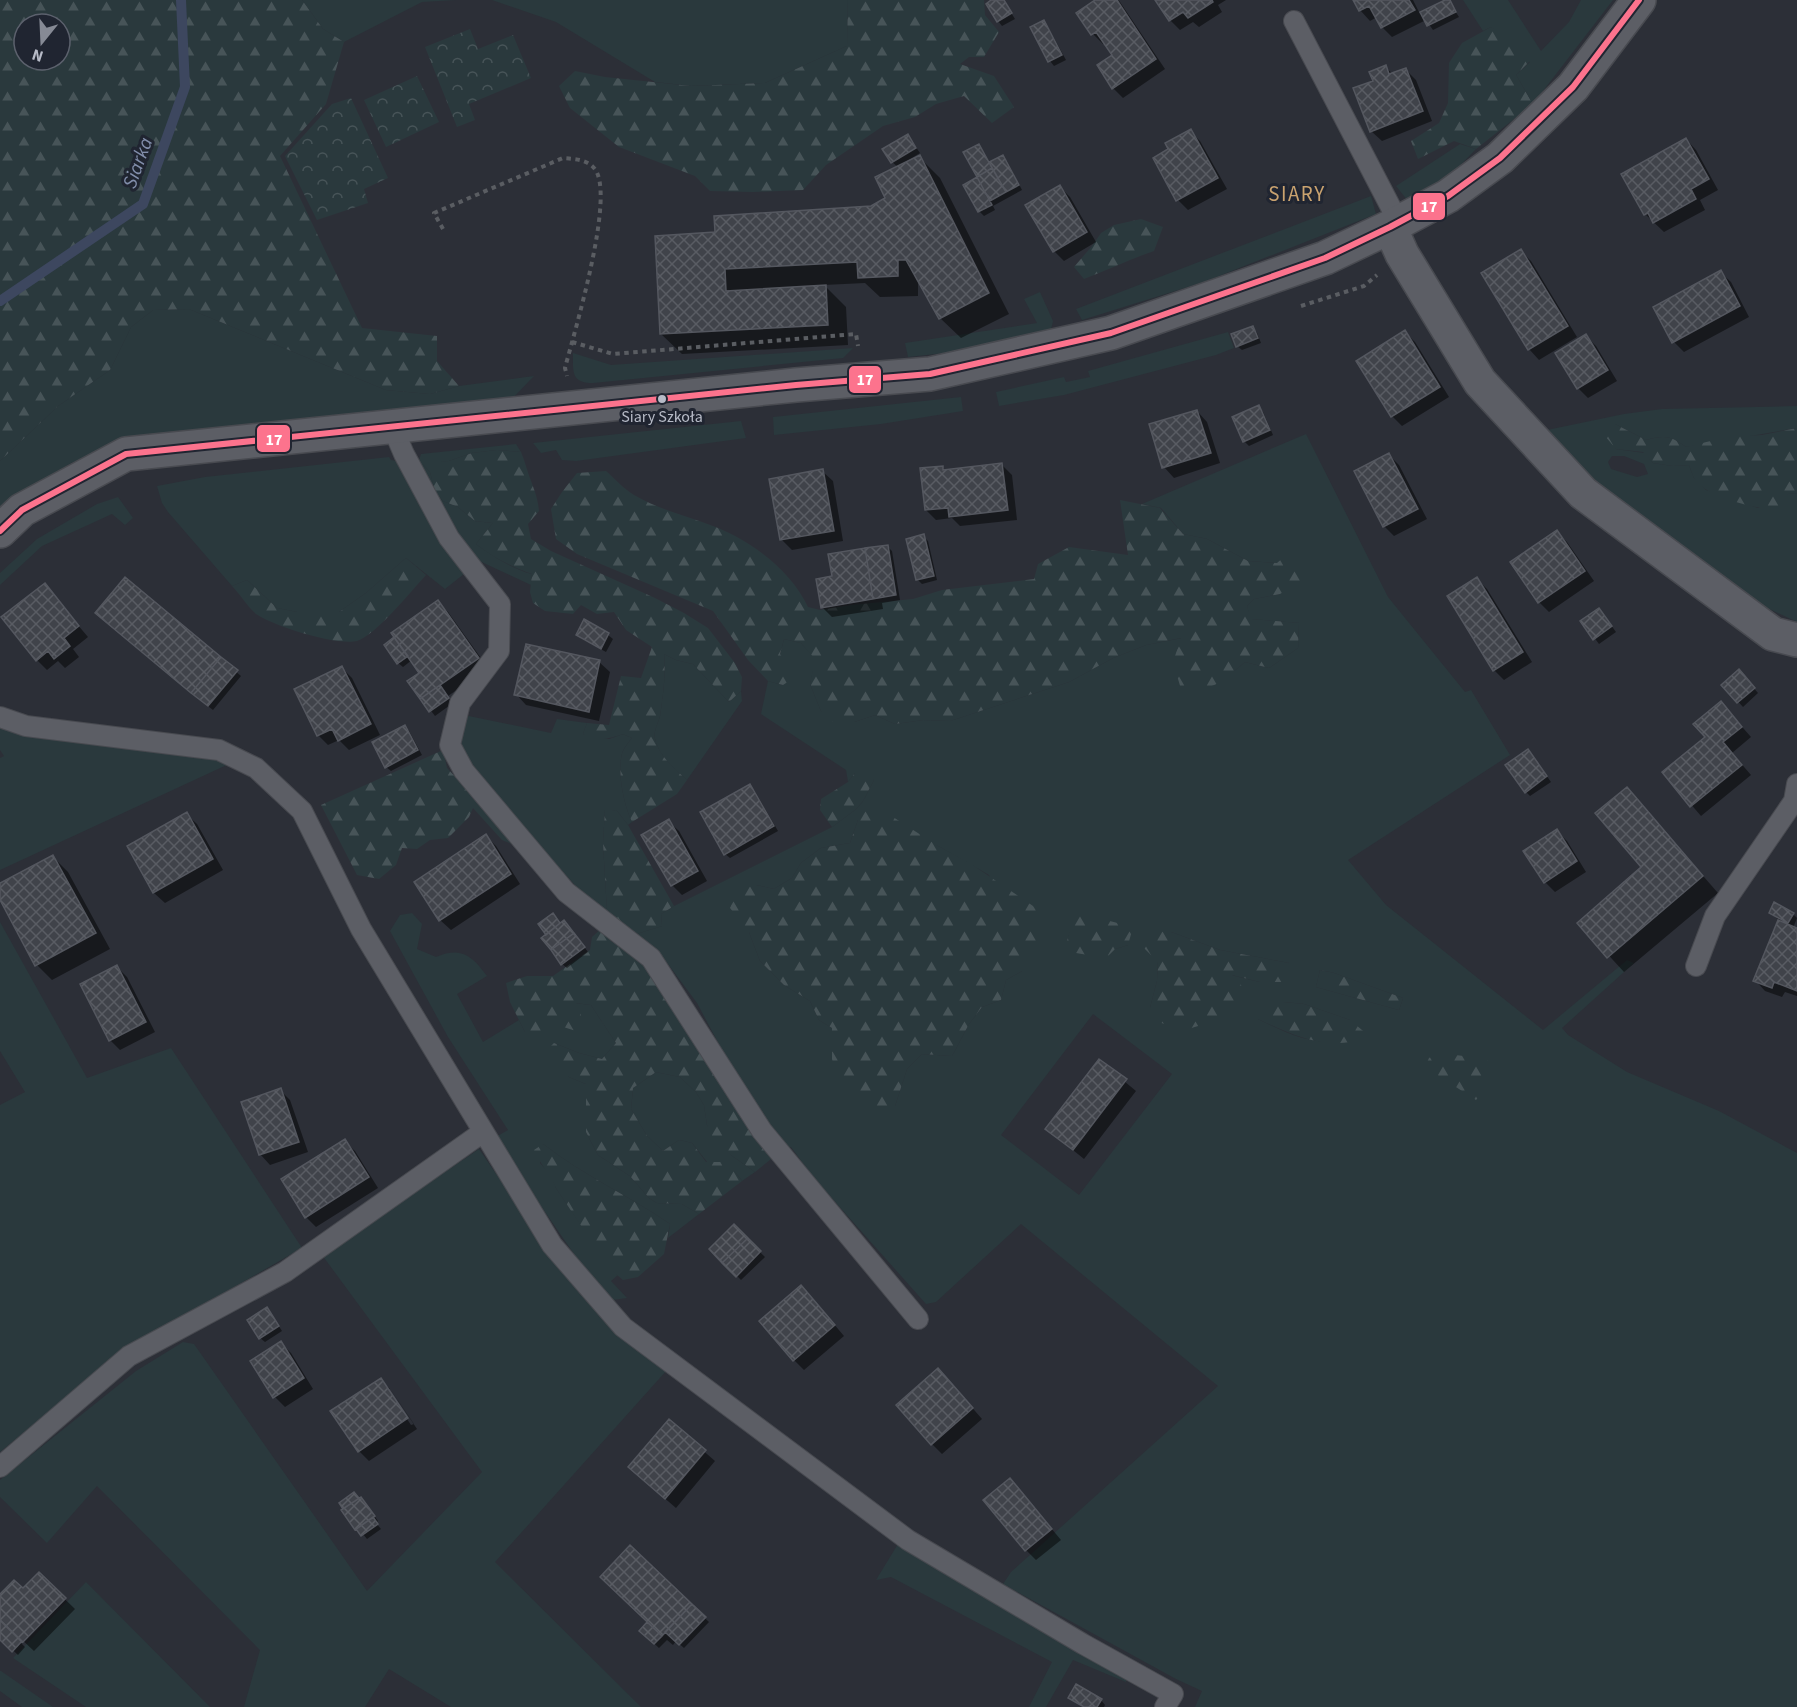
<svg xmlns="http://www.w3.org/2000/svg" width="1797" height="1707" viewBox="0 0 1797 1707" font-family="'Source Sans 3',sans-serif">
  <defs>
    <pattern id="forest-firs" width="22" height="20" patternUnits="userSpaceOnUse" patternTransform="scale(1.5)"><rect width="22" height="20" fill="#2a393d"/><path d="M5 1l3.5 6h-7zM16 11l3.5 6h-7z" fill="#475458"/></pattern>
    <pattern id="park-crowns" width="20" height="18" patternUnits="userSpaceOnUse" patternTransform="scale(1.5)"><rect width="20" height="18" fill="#2a393d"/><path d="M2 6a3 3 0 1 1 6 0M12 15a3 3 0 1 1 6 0" fill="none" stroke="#475458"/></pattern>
    <pattern id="building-cross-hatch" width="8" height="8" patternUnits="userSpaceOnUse" patternTransform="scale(1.5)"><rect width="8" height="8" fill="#40434a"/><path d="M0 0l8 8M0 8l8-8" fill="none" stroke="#595c63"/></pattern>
  </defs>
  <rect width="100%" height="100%" fill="#2c2f37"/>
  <path fill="#2a393d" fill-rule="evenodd" d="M302 0H456L422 2 344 42 323 29Z
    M492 0H848L847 46 765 83 691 86 655 82 556 22Z
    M1463 0H1508L1541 51 1569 22 1581 0H1613L1533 104 1516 75 1530 62 1491 27 1483 31Z
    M1460 144 1476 149 1450 176 1408 201 1396 186Z
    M1371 196 1376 214 1204 282 1082 320 1076 309Z
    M1040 292 1053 321 1050 334 1026 344 908 357 905 343 1037 323 1024 299Z
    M189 309 386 390 430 394 459 386 534 376 509 402 123 447 71 463 0 512V461L58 406 110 370 131 327 153 310Z
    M1228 332 1234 348 1216 355 1064 395 999 406 996 392 1064 377 1066 382 1090 377 1088 371Z
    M853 348 843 358 593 383C571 383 573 372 573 353L611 365Z
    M961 397 963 411 881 424 774 435 773 417Z
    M1797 406V428L1686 447C1670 436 1665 435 1646 440L1615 424 1616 449 1645 453 1653 463 1673 466 1689 465 1694 478 1706 490 1758 508 1788 494 1797 493V622L1748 599 1584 474 1547 430 1624 414 1662 409ZM1612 456H1624L1644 464 1648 474 1637 477 1611 469 1608 462Z
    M741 421 746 438 576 461 562 460 556 450 541 453 533 443Z
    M1306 434 1388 597 1465 692 1471 690 1510 755 1348 860 1386 905 1543 1030 1627 960 1634 963 1562 1028 1568 1035 1627 1072 1719 1111 1797 1153V1707H1195L1202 1691 1176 1679 1003 1584 1011 1572 1218 1386 1021 1224 936 1302 926 1304 813 1177 791 1147 785 1150 738 1080 697 1003 662 956 636 934 662 926 661 914 674 906 832 827 856 809 863 801 874 780 855 773 848 782 846 770 761 714 768 681 783 685 780 654 784 639 801 643 816 659 810 684 821 711 854 722 875 715 895 724 923 720 950 721 1069 682 1113 658 1146 645 1182 638 1234 671 1245 662 1269 668 1298 648 1299 623 1250 619 1247 606 1254 599 1280 594 1277 563 1248 561 1207 539 1183 534 1161 508 1142 504ZM858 820 938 846 989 875 1022 971 1006 980 1001 1000 982 1007 969 1024 952 1056 922 1054 907 1069 895 1106 832 1059V1028L819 1020 810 1001 784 985 760 961 749 932 756 885 774 889 792 878 801 863 821 848 850 843ZM1070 932 1128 945 1115 949 1067 941ZM1171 932 1220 950 1289 963 1260 982 1231 975 1150 1008 1157 981 1158 962ZM1320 970 1334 973 1403 998 1399 1010 1316 987ZM1283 1002 1304 1004 1350 1020 1346 1042C1309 1044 1291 1035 1258 1019ZM1093 1014 1172 1074 1079 1195 1001 1135Z
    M516 444 521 452 497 450 472 453 449 461 423 464 430 472 435 491 443 501 458 507 475 521 493 523 476 544C494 557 511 568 532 574L531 585 473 558 418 463 421 454Z
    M389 457 391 460 398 461 452 557 464 574 445 589 406 558 366 593 339 612H297L277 608 247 580 232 586 168 512 162 503 157 486 205 477Z
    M118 497 133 518 125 525 112 514 42 546 0 585V573L37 539 97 504Z
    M664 654 676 660 693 664 729 702 741 691 742 701 687 780C674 769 659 756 655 739 653 732 658 723 660 716 663 695 666 674 664 654Z
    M459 714 551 733 557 719 587 723 583 734 609 739 623 734 632 738C629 742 623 749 622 754 617 773 624 805 632 822L628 825 617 811 605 810 603 843 607 911 582 893 460 757Z
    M0 728 18 733 205 754 231 763 0 870V758L4 756 0 750Z
    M412 913 422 924 417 949 436 957C462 946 472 956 487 976L457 994 483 1042 519 1020 525 1032 575 1003 591 1005 616 1043 602 1059 579 1053 554 1043 569 1077 586 1084V1132L598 1155 630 1176 649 1198 657 1203 682 1204 699 1214 668 1238 670 1224C629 1196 583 1175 543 1144L540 1163 551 1175 556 1188 611 1269 618 1275 611 1281 627 1298 613 1300 594 1283 494 1138 508 1130 448 1037 390 931 400 915Z
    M0 922 87 1078 171 1048 302 1248 125 1350 0 1452V1105L25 1092 0 1051Z
    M656 1072 680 1077 696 1092 704 1105 707 1125 731 1155 755 1172 742 1181C734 1168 722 1161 707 1162L692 1143 679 1140 663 1151 647 1136 631 1109 633 1088Z
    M479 1149 548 1249 667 1370 495 1562 641 1707H451L389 1669 365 1707H244L260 1650 97 1486 47 1543 0 1497V1480L136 1371 183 1342 194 1344 367 1591 482 1472 322 1255Z
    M898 1544 1126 1679V1682L1073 1660 1046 1707H1029L1052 1662 891 1577 876 1580Z
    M86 1582 210 1707H86L13 1658Z
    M0 1671H1L53 1707H22L0 1691Z"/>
  <path fill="url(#forest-firs)" fill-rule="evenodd" d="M0 0H302L323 29 344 42 326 104 280 156 362 328 437 336V361L459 386 430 394 386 390 189 309 153 310 131 327 110 370 58 406 0 461ZM24 24H60V60H24Z
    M848 0H984L985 15 999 32 984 57H969L960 64 994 76 1014 107 992 123 964 96 936 104 915 117 883 126 826 165 803 190 753 192 710 191 695 176 619 147 570 108 559 86 575 71 605 77 691 86 765 83 847 46Z
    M1491 27 1509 38 1530 61 1516 75 1533 104 1476 149 1454 141 1418 159 1411 141 1439 123 1448 103 1449 63 1462 43Z
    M1141 219 1163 227 1154 251C1130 259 1108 270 1084 279L1074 267 1092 246 1101 233 1114 225Z
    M1607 424H1615L1646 440C1666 435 1670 436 1686 447L1727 437 1762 435 1797 428V493L1788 494 1776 510C1755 508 1706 498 1694 478 1692 474 1691 469 1689 465L1673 466 1653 463 1643 452 1616 449 1605 436Z
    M497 450 521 452C525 461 527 471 531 481 535 492 538 499 539 511L528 524 531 539 551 551 655 598 684 613 708 628 735 663 742 677 741 691 729 702 693 664 676 660 664 654C666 675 663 695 660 716 658 723 653 732 655 739 659 756 674 768 687 780L677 794 632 822C624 805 617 773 622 754 623 749 629 742 632 738L623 734C608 739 598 742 583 734L587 723 609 725 621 676 641 678 652 647 626 630 614 612 597 614 581 605 573 614 545 611 533 603 530 592 532 574C511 567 493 557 476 544L493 523 475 521 458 507 443 501 435 491 430 472 422 463 449 461 472 453Z
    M606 471C615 479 624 489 634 495 666 514 705 519 737 537 766 553 794 577 808 607L820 610 851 605 913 599 942 590 1034 579 1038 564 1069 547 1128 555 1120 500 1160 508 1183 534 1207 539 1248 561 1277 563 1290 552 1303 560 1302 580 1280 594 1254 599 1247 606 1251 619 1299 623 1298 648 1269 668 1245 662C1219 683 1217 690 1181 689L1173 662 1181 638 1146 645 1113 658 1069 682 950 721 923 720 895 724 875 715 854 722H833L821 711 810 684 815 659 801 643 784 639 780 654 795 677 783 685 768 681 748 660 713 611 577 554 556 539 551 509 562 492 577 473Z
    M406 558 426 575C412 590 375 636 357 641 337 646 273 626 256 614 247 606 240 594 232 586L247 580 277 608 297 612H339L366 593Z
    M443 750 447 768 490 814 514 845 502 840 473 808 469 817 448 838 430 840 417 849 402 848 396 865 379 879 357 875 321 805Z
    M867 767 874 780 863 801 856 809 832 827 820 810 821 799 848 782 855 773Z
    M869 807 893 817 938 846 971 864 1039 910 1040 943 1022 971 1006 980 1001 1000 982 1007 969 1024 952 1056 922 1054 907 1069 895 1106 865 1110 838 1081 832 1059V1028L819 1020 810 1001 784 985 760 961 749 932 730 908 734 890 756 885 774 889 792 878 801 863 821 848 850 843 858 820Z
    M605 809 617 811 628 825 674 906 661 914 662 926 636 934 607 911 603 843Z
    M1075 912 1133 927 1128 945 1115 949 1106 958 1076 953 1067 941Z
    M601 929 612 942 630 947 640 957 735 1096 771 1159 755 1172 731 1155 714 1141 707 1125 704 1105 696 1092 680 1077 656 1072 633 1088 631 1109 647 1136 663 1151 679 1140 692 1143 706 1162H727L742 1181 699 1214 682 1204 657 1203 649 1198 630 1176 598 1155 586 1132V1084L569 1077 546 1051 554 1043 579 1053 602 1059 616 1043 591 1005 576 1003 581 1015 576 1031 554 1024 540 1036 525 1032 510 1002 506 983 527 976H553L590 950 592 937Z
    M1151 931 1171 932 1220 950 1289 963 1284 982H1260L1232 975 1246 991 1239 1002 1221 1019 1185 1030 1158 1022 1150 1008 1157 981 1158 962 1143 947Z
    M1320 970 1334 973 1403 998 1399 1010 1316 987Z
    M1283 1002 1304 1004 1350 1020 1368 1035C1333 1055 1290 1034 1258 1019L1261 1004Z
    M1437 1053 1473 1057 1500 1064 1489 1086 1476 1100 1425 1067 1429 1058Z
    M543 1144C583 1175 629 1196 670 1224L664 1254 638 1277 623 1280 609 1268 556 1188C550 1174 540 1164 534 1150Z"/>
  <path fill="url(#park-crowns)" d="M470 29 478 49 513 35 531 78 469 104 475 120 457 127 425 47Z
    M417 76 439 122 386 147 364 100Z
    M351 98 388 178 364 189 368 203 317 220 285 156 332 104Z"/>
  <path fill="#0007" d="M992 0H1003L1015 19 1002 26 998 21Z
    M1098 0H1118L1120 2 1165 69 1123 98 1113 88 1114 56 1105 43 1103 44 1093 34Z
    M1157 0H1226L1218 5 1222 12 1199 27 1193 22 1180 30 1170 20Z
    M1354 0H1413L1420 14 1448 0 1459 17 1433 30 1426 20 1392 37 1382 27 1377 17 1370 21 1360 10Z
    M1044 22 1048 27 1066 60 1054 66 1050 61 1032 28Z
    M1385 67 1393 74 1406 70 1416 80 1432 121 1382 141 1371 131 1375 82Z
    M1190 131 1200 141 1227 189 1188 210 1178 200 1170 150Z
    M908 136 920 153 907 161 908 163 919 157 940 178 1009 314 961 338 940 318 918 277V296L880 297 865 283 824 285 846 307 848 345 682 354 661 334 717 234 871 208 887 199 898 167 892 162Z
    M1686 139 1696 150 1718 190 1700 200 1705 210 1664 232 1645 214Z
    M979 146 990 163 1003 157 1007 161 1022 190 993 206 995 210 984 216 979 211 965 185 979 177Z
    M1060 187 1070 197 1096 242 1064 261 1054 251Z
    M1521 251 1531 261 1577 337 1539 360 1529 349 1483 273Z
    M1720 272 1731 282 1749 317 1684 352 1674 342Z
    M1253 328 1257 333 1261 343 1242 350 1237 346Z
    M1405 332 1415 342 1449 397 1402 426 1392 416Z
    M1586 336 1596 346 1617 381 1588 398 1578 388Z
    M1258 407 1263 412 1273 435 1249 446 1244 441Z
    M1197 411 1207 422 1220 463 1174 478 1164 467Z
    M1389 455 1399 465 1427 519 1394 536 1384 526Z
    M1002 465 1012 475 1017 520 960 526 952 518 936 520 926 510 942 467 946 471Z
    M822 471 833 481 843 541 792 550 782 540Z
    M1557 532 1567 542 1594 581 1549 612 1539 602Z
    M923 536 928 541 937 580 922 584 917 579Z
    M887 546 892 551 900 600 882 603 883 609 832 617 822 607 834 578Z
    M1477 579 1487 589 1532 662 1504 680 1494 670Z
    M44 585 88 637 73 649 79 657 65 668 58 661 47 670 37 660Z
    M438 602 448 612 488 668 448 696 453 703 435 716 409 682 421 673 412 660 403 667 398 663Z
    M97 613 219 657 190 692 113 628Z
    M1603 614 1616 632 1599 644 1582 621Z
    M584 621 608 635 613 639 606 652 582 639 577 635Z
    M221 659 241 676 213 710 192 694Z
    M599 662 610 672 599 721 526 705 516 694Z
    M342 668 352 678 380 735 349 750 339 740 328 745 318 735Z
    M1739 671 1758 693 1743 707 1723 685Z
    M1721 703 1751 737 1732 753 1751 775 1701 816 1664 773 1707 737Z
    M405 727 409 731 422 755 391 771 386 767Z
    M1532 755 1551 782 1530 796 1526 792Z
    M750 786 754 790 778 831 730 858 725 854Z
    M1627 789 1718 893 1624 972 1579 923 1644 868Z
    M186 814 197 824 223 870 165 903 154 893 129 847Z
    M668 821 679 831 707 881 682 895 672 885Z
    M1557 831 1567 841 1586 872 1555 892 1545 882Z
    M486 836 496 846 520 884 451 930 440 920Z
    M52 856 68 872 110 949 52 980 37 965 0 897V885Z
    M1770 913 1793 914 1797 918 1793 928 1797 930V996L1785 992 1782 997 1765 991 1755 980 1779 920Z
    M557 919 561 925 569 927 588 952 567 968 562 964Z
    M117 967 127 977 155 1032 120 1050 110 1040Z
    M1100 1061 1136 1091 1084 1159 1047 1129Z
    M280 1090 290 1100 308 1152 270 1165 260 1154Z
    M344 1141 355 1151 378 1188 316 1227 306 1217Z
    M734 1227 765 1257 741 1280 711 1249Z
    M811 1297 844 1336 804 1370 794 1360Z
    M271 1314 282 1331 265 1342 260 1338Z
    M281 1343 291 1353 313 1389 285 1407 275 1397Z
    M381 1380 390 1389H387L411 1425 414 1424 391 1390 417 1429 369 1461 359 1451Z
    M948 1380 982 1419 942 1454 932 1444Z
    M669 1421 715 1461 676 1508 640 1477Z
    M1020 1491 1061 1540 1036 1560 1026 1550Z
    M354 1493 365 1503 378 1521 376 1523 381 1529 367 1539 344 1511Z
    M630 1547 709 1622 684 1648 676 1641 673 1645 667 1640 659 1648 641 1631 649 1622Z
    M39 1574 75 1609 34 1651 19 1637 17 1639 25 1647 18 1655 0 1638V1597L23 1590Z
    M1070 1697 1101 1700 1105 1705 1104 1707H1083Z"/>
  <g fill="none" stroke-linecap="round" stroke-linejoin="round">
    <path stroke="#3d475f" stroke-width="10" d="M0 301 143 204 185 87 181 0"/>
  </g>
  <path fill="url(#building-cross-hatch)" stroke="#54575f" stroke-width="1.5" d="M991 0H1004L1012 13 997 22 986 4Z
    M1095 0H1117L1156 59 1112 89 1097 65 1112 55 1096 32 1091 35 1076 13Z
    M1155 0H1212L1213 2 1188 18 1183 12 1169 21Z
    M1353 0H1409L1415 10 1381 28 1369 6 1359 11Z
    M1445 0H1450L1456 12 1427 26 1420 12Z
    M1044 20 1062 55 1048 62 1030 27Z
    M1386 65 1389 74 1406 68 1423 111 1370 132 1353 88 1373 81 1369 72Z
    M1191 129 1218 178 1176 201 1153 158 1168 149 1165 143Z
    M908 134 916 148 891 163 882 149Z
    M1686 138 1709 179 1691 189 1696 199 1653 223 1648 213 1644 215 1621 174Z
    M979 144 992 168 977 177 963 152Z
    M920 155 989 293 939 319 906 260H898V276L858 278 857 262 725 269 726 291 826 285 828 325 660 334 655 236 715 232 714 216 871 206 885 198 875 177Z
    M1003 155 1019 185 1006 192 989 162Z
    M992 168 1006 192 990 201 977 177Z
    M977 177 992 205 978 212 963 185Z
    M1060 185 1087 232 1053 252 1025 205Z
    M1521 249 1568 326 1528 350 1481 273Z
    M1721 270 1740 306 1672 343 1653 307Z
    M1253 326 1258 338 1236 347 1231 334Z
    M1405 330 1440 387 1391 417 1356 361Z
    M1586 334 1608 370 1577 389 1555 353Z
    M1259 405 1270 430 1243 442 1232 417Z
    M1197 410 1211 453 1162 468 1149 424Z
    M1389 453 1418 509 1383 527 1354 471Z
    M1002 463 1008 510 949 517 948 508 925 510 920 468 943 466V470Z
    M823 469 834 531 780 540 769 479Z
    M1557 530 1585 571 1538 603 1510 562Z
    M924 534 934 576 916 580 906 539Z
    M888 545 896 595 873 599 865 548Z
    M865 548 873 599 821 608 816 579 832 576 828 554Z
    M125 577 221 657 191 693 95 613Z
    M1477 577 1523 652 1493 671 1447 596Z
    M45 583 79 626 64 638 70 646 54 659 48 651 36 661 1 617Z
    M438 600 479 658 420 699 407 681 419 673 391 633Z
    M1599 608 1612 626 1593 640 1580 621Z
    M584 619 609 633 601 649 576 635Z
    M394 637 408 656 397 664 384 645Z
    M526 644 600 660 589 712 514 695Z
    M221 657 238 670 208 706 191 693Z
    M342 666 371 724 338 741 332 729 317 736 294 689Z
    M1739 669 1755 688 1737 703 1721 685Z
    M440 685 449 698 429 712 420 699Z
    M1721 701 1742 727 1723 742 1742 765 1690 807 1662 772 1705 737 1693 724Z
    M405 725 418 750 385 768 372 742Z
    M1528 749 1547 776 1525 793 1505 765Z
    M750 784 774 826 724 855 700 812Z
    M1627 787 1703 876 1607 958 1577 923 1641 867 1595 813Z
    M187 812 213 859 153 893 127 846Z
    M669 819 698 871 671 886 641 835Z
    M1557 829 1577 861 1544 883 1523 851Z
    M486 834 511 874 439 921 414 882Z
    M53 855 96 933 35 966 0 900V883Z
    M1774 902 1794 913 1788 923 1769 913Z
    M553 913 560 923 546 935 538 924Z
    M564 920 574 933 551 950 541 938Z
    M1778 920 1797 928V991L1774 982 1772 988 1753 981Z
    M574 933 585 947 561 965 551 950Z
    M117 965 146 1022 109 1041 80 984Z
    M1099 1059 1127 1079 1073 1150 1045 1129Z
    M281 1088 299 1142 259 1155 241 1102Z
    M345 1139 369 1177 305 1218 281 1179Z
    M734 1224 748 1238 722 1263 709 1249Z
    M748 1238 761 1251 736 1277 722 1263Z
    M801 1285 835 1325 793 1361 759 1321Z
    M267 1307 279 1326 259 1339 247 1320Z
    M281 1341 304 1378 273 1398 250 1361Z
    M938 1368 973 1408 931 1445 896 1405Z
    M381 1378 408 1418 358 1452 330 1411Z
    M669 1419 706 1450 665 1499 628 1467Z
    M1010 1478 1052 1529 1025 1551 983 1500Z
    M354 1492 359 1498 343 1509 339 1503Z
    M361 1497 375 1516 355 1530 341 1510Z
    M373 1517 378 1524 361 1536 356 1529Z
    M630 1545 692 1604 662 1636 600 1577Z
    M39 1572 66 1598 23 1642 0 1620V1594L14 1580 23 1588Z
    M692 1604 706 1617 679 1645 665 1632Z
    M0 1620 22 1641 12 1652 0 1640Z
    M647 1622 662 1636 654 1644 639 1631Z
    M1076 1684 1102 1699 1097 1707H1084L1068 1698Z"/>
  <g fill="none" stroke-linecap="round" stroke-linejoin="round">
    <defs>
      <path id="service" d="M1294 21 1399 223
        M392 426 404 454 449 538 500 604 499 651 460 703 450 745 464 771 566 892 651 958 762 1131 918 1319
        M0 717 26 726 219 750 256 768 302 811 361 929 552 1245 623 1327 908 1540 1083 1644 1173 1694 1165 1707
        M1696 966 1715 916 1794 801 1797 784
        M0 1467 129 1356 285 1272 483 1132"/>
      <path id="minor" d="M1390 227 1402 254 1480 382 1583 493 1773 634 1797 640
        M0 531 22 510 126 454 796 385 930 374 1111 333 1325 258 1390 227 1448 196 1500 158 1573 87 1639 0"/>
    </defs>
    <use href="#service" stroke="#484a50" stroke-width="22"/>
    <use href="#minor" stroke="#484a50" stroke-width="36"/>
    <path stroke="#5a5d62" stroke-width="4" stroke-dasharray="4.5 4.5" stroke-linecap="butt" d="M443 229 434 213 563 158C574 159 586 159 594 168 617 193 574 333 565 368L567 376
      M1301 306 1364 286 1377 275
      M572 342 613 354 856 334 858 346"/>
    <use href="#service" stroke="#5c5e65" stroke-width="20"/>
    <use href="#minor" stroke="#5c5e65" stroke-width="33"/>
    <defs>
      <path id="bus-1" d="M0 531 22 510 126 454 796 385 930 374 1111 333 1325 258 1390 227 1448 196 1500 158 1573 87 1639 0"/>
    </defs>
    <use href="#bus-1" stroke="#202531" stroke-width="10"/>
    <use href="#bus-1" stroke="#fc738d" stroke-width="6"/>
  </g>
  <circle fill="#b7bbc7" stroke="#202531" stroke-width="2" cx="662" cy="399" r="5"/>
  <g text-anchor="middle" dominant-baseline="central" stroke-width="6" stroke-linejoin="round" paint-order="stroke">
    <g font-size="16" fill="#b7bbc7" stroke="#202531">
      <text x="662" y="417">Siary Szkoła</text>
    </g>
    <g font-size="20" font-style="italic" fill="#828eab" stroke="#202531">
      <text transform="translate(138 163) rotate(-70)">Siarka</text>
    </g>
    <g font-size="21" letter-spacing="1.5" fill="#caa36f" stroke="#202531">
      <text x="1297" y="194">SIARY</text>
    </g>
  </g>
  <g stroke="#202531" stroke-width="2">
    <rect x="1412" y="192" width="34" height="29" rx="6" fill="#fc738d"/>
    <rect x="848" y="365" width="34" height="29" rx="6" fill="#fc738d"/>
    <rect x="256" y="424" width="35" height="29" rx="6" fill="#fc738d"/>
  </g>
  <g font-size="16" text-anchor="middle" font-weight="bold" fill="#fff">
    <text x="1429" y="212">17</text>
    <text x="865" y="385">17</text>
    <text x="274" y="445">17</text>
  </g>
  <g transform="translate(42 42) rotate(198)"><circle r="28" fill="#202531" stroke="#5c616d" stroke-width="1.5"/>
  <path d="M0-4.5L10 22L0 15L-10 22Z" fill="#868a95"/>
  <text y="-9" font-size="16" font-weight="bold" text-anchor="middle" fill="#b7bbc7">N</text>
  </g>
</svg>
